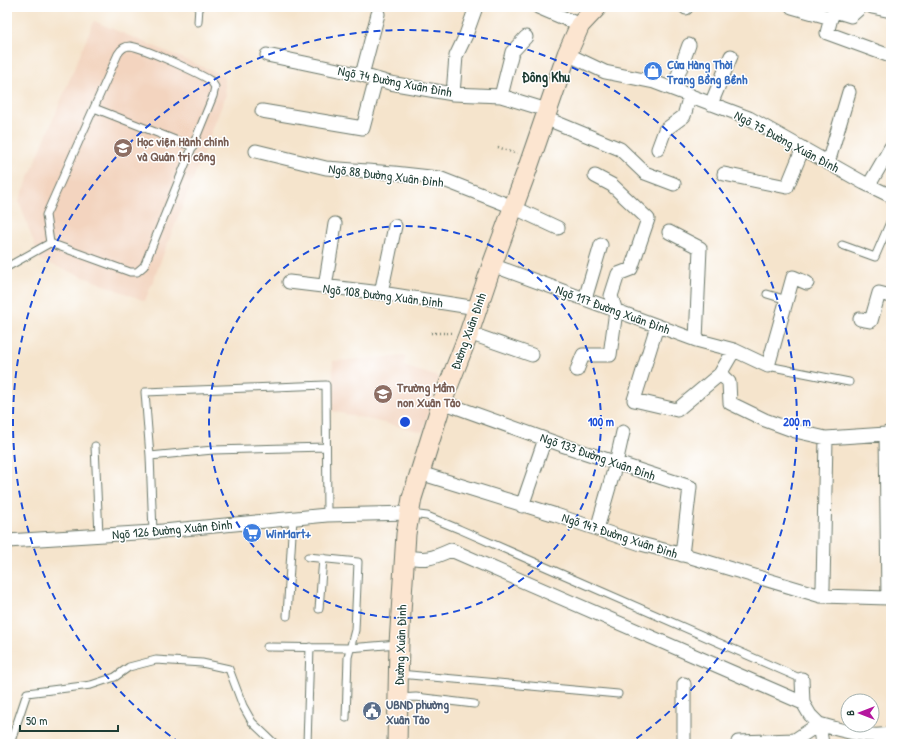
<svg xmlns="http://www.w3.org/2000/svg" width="898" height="751" viewBox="0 0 898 751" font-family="'Patrick Hand',sans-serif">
  <rect width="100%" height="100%" fill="#fff"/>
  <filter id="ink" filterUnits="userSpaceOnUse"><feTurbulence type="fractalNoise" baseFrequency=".025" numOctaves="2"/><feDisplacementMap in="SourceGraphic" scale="8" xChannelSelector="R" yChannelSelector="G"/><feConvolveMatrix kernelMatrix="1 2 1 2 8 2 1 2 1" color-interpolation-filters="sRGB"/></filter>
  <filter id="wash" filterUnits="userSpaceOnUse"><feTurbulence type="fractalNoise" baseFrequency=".012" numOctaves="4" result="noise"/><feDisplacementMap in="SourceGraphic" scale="16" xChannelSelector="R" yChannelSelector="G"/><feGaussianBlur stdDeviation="0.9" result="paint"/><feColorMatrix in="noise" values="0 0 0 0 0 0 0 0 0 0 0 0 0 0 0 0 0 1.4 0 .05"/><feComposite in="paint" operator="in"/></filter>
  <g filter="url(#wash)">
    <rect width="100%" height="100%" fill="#f5e4cc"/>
    <path fill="#f3d4bf" d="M94 21 224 76 226 95 145 301 40 260 19 201Z
      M406 356 403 366 439 377 423 432 332 411 333 361Z"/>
  </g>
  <g filter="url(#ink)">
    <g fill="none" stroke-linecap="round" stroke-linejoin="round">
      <defs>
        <path id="lane" d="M198 22 199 7
          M94 108 193 147
          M842 245 875 257 891 220
          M7 267 50 243 130 272H137L144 266 213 96 215 87 211 81C201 74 142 47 130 46 124 46 121 49 118 54L46 215 50 243
          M767 294 787 300
          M768 366 849 382
          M95 446 99 535
          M150 456 213 450 326 447
          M411 514 427 516 459 529 802 679
          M153 532 150 456 145 392 326 385 327 515
          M308 557 358 562 355 630 348 657 346 718
          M319 609 323 558
          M287 616 293 518
          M267 647 349 648 398 644
          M399 674 618 694
          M398 698 416 697 474 704
          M10 744 27 693 91 685 115 677 129 667 156 660 202 663 229 669 243 706 252 722 275 744
          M307 744 310 647"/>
        <path id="street" d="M538 7 580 25
          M685 7 686 8
          M792 7 831 18 835 11 851 16 861 7
          M872 7 891 11
          M831 18 827 33 890 56
          M567 54 605 72 654 82 749 118 864 183 891 196
          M267 55 362 75 390 83 453 94 501 96 547 110
          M362 75 378 14
          M673 89 689 45
          M453 94 456 56 466 35 476 7
          M501 96 512 52 526 37
          M711 104 731 56
          M262 111 363 128 376 79
          M545 118 620 149 645 173 674 184
          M658 149 665 130 684 116 690 95
          M256 151 326 168 394 173 439 178 513 207 558 228
          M828 163 849 92
          M724 174 787 187 803 148
          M869 185 891 147
          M669 232 700 248 696 340
          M492 265 696 340 734 350 768 366 793 277 807 283
          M289 282 381 293 477 308
          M325 287 335 224
          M381 293 395 226
          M585 299 601 245
          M860 319 871 321 879 293 891 296
          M657 326 634 400 677 410 720 374 734 350
          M469 333 532 355
          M577 370 583 355H610L616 311 611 296 618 274 631 269 648 219 612 185 595 176
          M720 374 729 382 730 403 765 420 795 431 826 438 886 434 891 431
          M442 402 562 445 690 487 682 555
          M420 473 556 515 641 544 691 557 821 596 888 598 886 434
          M522 506 545 439
          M597 529 616 463 623 432
          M7 541 153 532 327 515 410 513
          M405 557C427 560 431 559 451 550L803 703
          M821 596 823 587 826 438
          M802 679 803 703 810 715 819 724 822 744
          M684 684V744
          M738 744V742L795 740 819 724C843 731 866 738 891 734"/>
        <path id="secondary" d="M397 744 399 644 406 534 412 498 442 402 469 333 492 265 526 173 567 54 580 25 597 7"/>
      </defs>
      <use href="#lane" stroke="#6a7769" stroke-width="9"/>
      <use href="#street" stroke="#6a7769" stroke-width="15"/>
      <use href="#secondary" stroke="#6a7769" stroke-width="21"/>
      <path stroke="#6a7769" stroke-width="2.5" stroke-dasharray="1 3" stroke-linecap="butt" d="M498 147 517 154
        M431 333H453"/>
      <use href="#lane" stroke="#fff" stroke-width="7"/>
      <use href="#street" stroke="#fff" stroke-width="13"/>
      <use href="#secondary" stroke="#fce5d0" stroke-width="19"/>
    </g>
  </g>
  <g fill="none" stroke="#1d4ed8" stroke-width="2" stroke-dasharray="7 5">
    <circle cx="405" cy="422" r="196"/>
    <path d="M180 743A392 392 0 1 1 630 743"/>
  </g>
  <defs>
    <symbol id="shop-disc" viewBox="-11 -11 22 22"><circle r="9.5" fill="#3f7fe0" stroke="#fff"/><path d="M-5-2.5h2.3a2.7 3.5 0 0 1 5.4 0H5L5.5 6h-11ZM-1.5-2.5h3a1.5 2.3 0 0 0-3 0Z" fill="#fff"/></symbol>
    <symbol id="university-disc" viewBox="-11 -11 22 22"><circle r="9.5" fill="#8d6e63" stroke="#fff"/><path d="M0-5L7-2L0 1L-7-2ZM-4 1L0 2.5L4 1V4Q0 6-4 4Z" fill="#fff"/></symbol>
    <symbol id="school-disc" viewBox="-11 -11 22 22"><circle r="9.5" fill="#8d6e63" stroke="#fff"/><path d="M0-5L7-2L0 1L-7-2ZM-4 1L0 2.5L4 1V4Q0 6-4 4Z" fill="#fff"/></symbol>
    <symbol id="supermarket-disc" viewBox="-11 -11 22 22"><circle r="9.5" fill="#3f7fe0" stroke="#fff"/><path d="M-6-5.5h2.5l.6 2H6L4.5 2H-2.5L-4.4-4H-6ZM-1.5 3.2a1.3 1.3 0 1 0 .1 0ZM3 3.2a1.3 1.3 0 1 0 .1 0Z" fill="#fff"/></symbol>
    <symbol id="civic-disc" viewBox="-11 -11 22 22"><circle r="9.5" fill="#5c6f8a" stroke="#fff"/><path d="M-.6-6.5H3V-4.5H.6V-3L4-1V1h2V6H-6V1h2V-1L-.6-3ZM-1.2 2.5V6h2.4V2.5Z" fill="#fff"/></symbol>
  </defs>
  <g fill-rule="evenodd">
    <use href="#shop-disc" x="642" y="60" width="22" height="22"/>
    <use href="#university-disc" x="112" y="137" width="22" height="22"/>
    <use href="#school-disc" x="372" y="383" width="22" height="22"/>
    <use href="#supermarket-disc" x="241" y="522" width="22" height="22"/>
    <use href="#civic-disc" x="361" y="700" width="22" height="22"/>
  </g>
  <g text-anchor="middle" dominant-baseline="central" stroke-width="3" stroke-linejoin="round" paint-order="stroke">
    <g font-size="13" font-weight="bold" fill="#366cbe" stroke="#fff" text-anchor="start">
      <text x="667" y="64">Cửa Hàng Thời<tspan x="667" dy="15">Trang Bồng Bềnh</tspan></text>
      <text x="266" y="533">WinMart+</text>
    </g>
    <g font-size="13" fill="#1f3d34" stroke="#fff">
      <text transform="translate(395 81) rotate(11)">Ngõ 74 Đường Xuân Đỉnh</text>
      <text transform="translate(787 141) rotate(28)">Ngõ 75 Đường Xuân Đỉnh</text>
      <text transform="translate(386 175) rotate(7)">Ngõ 88 Đường Xuân Đỉnh</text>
      <text transform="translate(383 295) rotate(7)">Ngõ 108 Đường Xuân Đỉnh</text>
      <text transform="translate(613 309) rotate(20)">Ngõ 117 Đường Xuân Đỉnh</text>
      <text transform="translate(468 331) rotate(-70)">Đường Xuân Đỉnh</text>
      <text transform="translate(598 456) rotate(19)">Ngõ 133 Đường Xuân Đỉnh</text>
      <text transform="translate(172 529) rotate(-5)">Ngõ 126 Đường Xuân Đỉnh</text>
      <text transform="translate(620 535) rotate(18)">Ngõ 147 Đường Xuân Đỉnh</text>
      <text transform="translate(400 645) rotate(-88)">Đường Xuân Đỉnh</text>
    </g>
    <g font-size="13" font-weight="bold" fill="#785e54" stroke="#fff" text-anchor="start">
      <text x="137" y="141">Học viện Hành chính<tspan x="137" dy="15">và Quản trị công</tspan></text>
      <text x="397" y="387">Trường Mầm<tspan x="397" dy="15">non Xuân Tảo</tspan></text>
    </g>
    <g font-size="13" font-weight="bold" fill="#4e5e75" stroke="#fff" text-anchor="start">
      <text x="386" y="704">UBND phường<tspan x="386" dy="15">Xuân Tảo</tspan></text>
    </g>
    <g font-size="14" font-weight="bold" fill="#1f3d34" stroke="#fff">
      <text x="546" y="76">Đông Khu</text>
    </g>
  </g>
  <circle cx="405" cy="422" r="6" fill="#1d4ed8" stroke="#fff" stroke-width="2"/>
  <g font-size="12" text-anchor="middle" font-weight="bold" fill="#1d4ed8" stroke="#fff" stroke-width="3" stroke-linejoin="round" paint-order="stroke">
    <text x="601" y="426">100 m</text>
    <text x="797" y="426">200 m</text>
  </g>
  <rect width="898" height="751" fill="none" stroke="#fff" stroke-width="24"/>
  <g transform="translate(860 713) rotate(270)"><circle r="19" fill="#ffffff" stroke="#a5b1ae"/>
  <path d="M0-3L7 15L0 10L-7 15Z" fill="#b5179e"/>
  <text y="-6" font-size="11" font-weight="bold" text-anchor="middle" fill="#1f3d34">B</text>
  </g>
  <path d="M20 725v6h98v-6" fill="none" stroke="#1f3d34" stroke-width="2"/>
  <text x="26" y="725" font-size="12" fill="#1f3d34" stroke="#ffffff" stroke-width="3" paint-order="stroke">50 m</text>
</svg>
